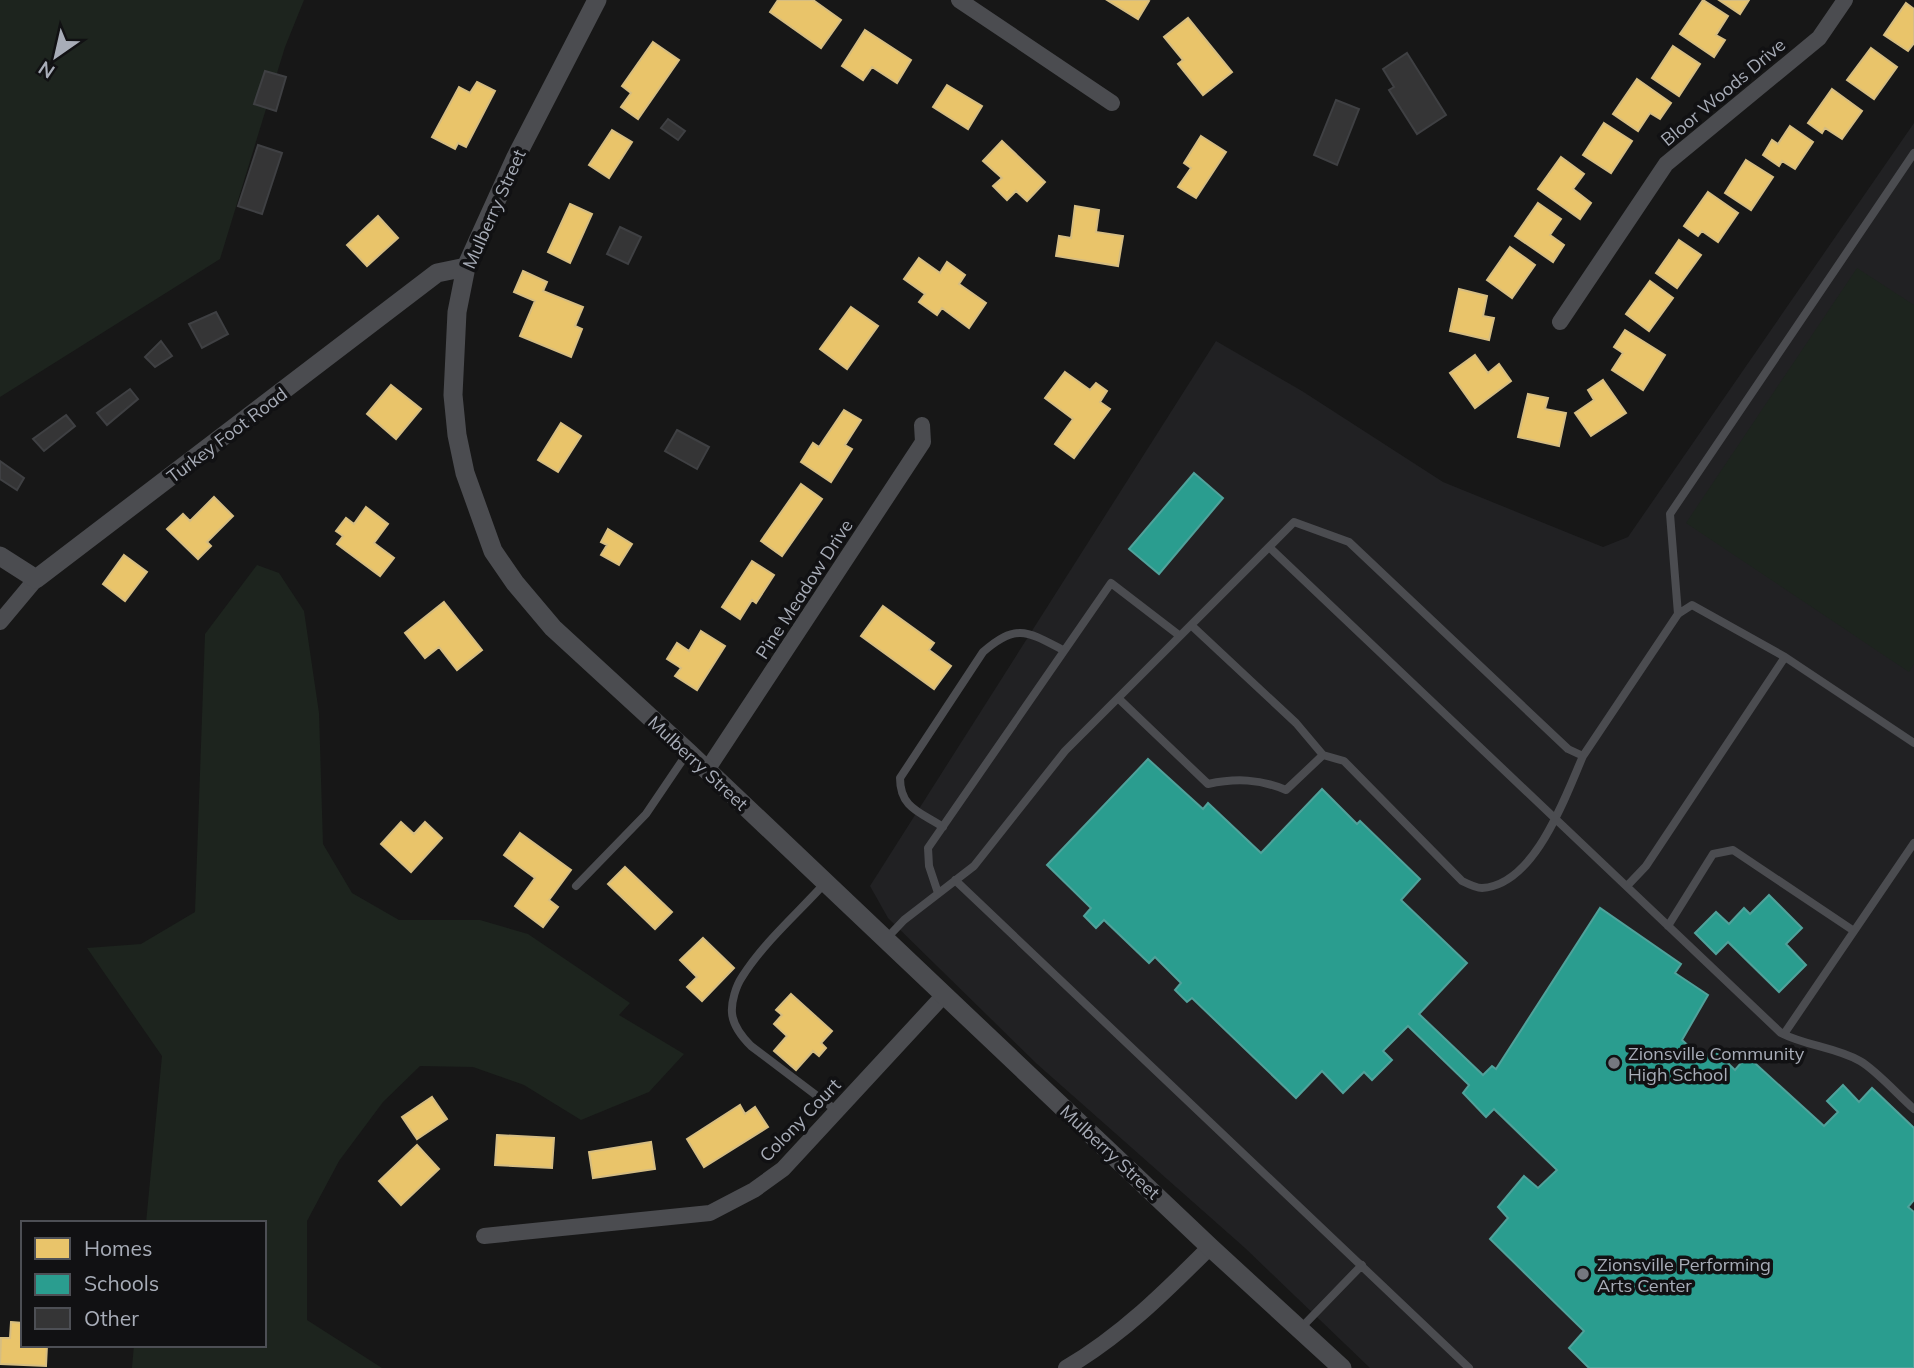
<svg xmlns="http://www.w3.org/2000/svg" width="1914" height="1368" viewBox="0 0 1914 1368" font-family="Mulish,sans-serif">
  <rect width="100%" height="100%" fill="#171717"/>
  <path fill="#212123" d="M1914 123V1368H1370L1245 1248 1037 1064 888 918 870 886 1216 341 1302 391 1443 482 1603 547 1628 537Z"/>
  <path fill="#1d241e" d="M0 0H304L285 47 220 259 0 397Z
    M1857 268 1914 305V664L1909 672 1686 523Z
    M257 565 279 573 304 611 319 713 323 844 352 893 399 920H480L528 934 630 1003 619 1015 684 1054 649 1092 581 1120 524 1085 473 1067 420 1066 383 1102 339 1161 307 1221V1320L382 1368H132L134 1345H264V1223H146L162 1056 87 948 141 944 195 912 205 634Z"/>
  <path fill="#e9c46a" stroke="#d6bd81" stroke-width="2" d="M778 0H813L841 20 821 48 770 12Z
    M1107 0H1147L1149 1 1138 19Z
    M1703 0 1728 16 1716 35 1725 40 1714 57 1680 34Z
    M1719 0H1749L1740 14Z
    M1906 3 1914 9V43L1908 51 1884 35Z
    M1188 18 1232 72 1203 95 1178 64 1183 60 1164 37Z
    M865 30 911 60 897 83 872 67 863 80 842 66Z
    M653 42 679 60 638 119 621 107 631 93 622 86Z
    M1673 46 1700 64 1679 96 1652 78Z
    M1871 48 1897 67 1874 99 1847 80Z
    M1637 79 1671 103 1660 119 1650 113 1638 131 1613 114Z
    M477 82 495 91 466 147 458 143 455 149 432 137 459 87 470 93Z
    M947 85 982 106 968 129 933 107Z
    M1832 89 1862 111 1842 139 1825 128 1822 133 1808 123Z
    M1604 123 1632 141 1611 173 1583 155Z
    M1790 126 1813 142 1795 169 1782 161 1779 166 1763 155 1772 140 1778 144Z
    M612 130 632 142 609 178 589 165Z
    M1201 136 1226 152 1196 198 1178 187 1191 168 1184 163Z
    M1002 141 1045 182 1027 201 1016 191 1007 200 993 186 1002 178 983 161Z
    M1561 157 1584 174 1573 189 1591 203 1580 219 1538 189Z
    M1746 160 1773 177 1751 210 1725 193Z
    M1708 192 1738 213 1718 242 1702 231 1698 236 1684 226Z
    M1538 203 1561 219 1550 235 1564 245 1553 262 1515 236Z
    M570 204 592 214 570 263 548 252Z
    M1075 206 1099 210 1096 232 1123 236 1118 266 1056 256 1059 236 1071 238Z
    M378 216 398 238 367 266 347 245Z
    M1679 240 1701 255 1677 288 1656 273Z
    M1510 247 1535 265 1512 298 1487 280Z
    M919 258 940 273 947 262 965 275 959 284 986 303 969 328 942 308 937 315 919 302 925 294 904 279Z
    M523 271 547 282 543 291 583 307 575 326 582 329 571 357 520 336 535 301 514 292Z
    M1650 281 1673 298 1649 331 1626 314Z
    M1459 289 1487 296 1483 316 1494 318 1489 340 1450 331Z
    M851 307 878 326 847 369 820 349Z
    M1625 330 1665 355 1643 390 1612 370 1623 353 1614 347Z
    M1475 355 1488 373 1499 364 1511 381 1475 408 1450 373Z
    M1065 372 1090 390 1096 383 1107 391 1100 402 1110 409 1074 458 1055 444 1073 419 1045 398Z
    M1603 380 1626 413 1591 436 1575 413 1594 400 1588 390Z
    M391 385 421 409 396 439 367 414Z
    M1528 394 1548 398 1545 409 1566 413 1559 446 1518 437Z
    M844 410 861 420 845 445 852 449 831 482 801 462 813 443 819 447Z
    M561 423 581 436 558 472 538 460Z
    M801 484 822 499 782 556 761 541Z
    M214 497 233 516 207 542 211 546 198 559 167 529 183 514 190 521Z
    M366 507 388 524 374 543 394 558 380 576 337 544 343 536 336 531 346 518 354 524Z
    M608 529 632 544 619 565 601 555 607 545 601 542Z
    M124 555 147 572 125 601 103 584Z
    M752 561 774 575 756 603 752 600 740 619 722 607Z
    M444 602 482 650 457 670 439 647 425 658 405 633Z
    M883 606 934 643 929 650 951 666 934 689 861 636Z
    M701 631 725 646 697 690 675 676 681 668 667 659 677 643 689 651Z
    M401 822 414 834 425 822 442 838 411 872 381 844Z
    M520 833 571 870 549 900 558 907 543 927 515 906 535 878 504 855Z
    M625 867 672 912 655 929 608 884Z
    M703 938 734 968 702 1001 687 987 697 977 680 960Z
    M791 994 832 1031 821 1043 826 1048 819 1056 813 1051 796 1070 774 1051 787 1036 774 1024 782 1015 776 1010Z
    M432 1097 447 1119 417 1139 402 1117Z
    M740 1105 745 1114 755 1107 768 1127 704 1167 687 1139Z
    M497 1135 554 1138 552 1168 495 1165Z
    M651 1142 655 1169 593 1178 589 1152Z
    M417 1145 439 1169 401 1205 379 1181Z
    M11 1322 23 1323V1345H47L46 1366 0 1364 1 1338H10Z"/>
  <path fill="#2a9d8f" stroke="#50a29b" stroke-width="2" d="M1194 473 1223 498 1159 574 1129 549Z
    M1148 759 1203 809 1208 803 1261 853 1322 789 1357 824 1360 821 1420 879 1401 900 1467 963 1419 1014 1483 1075 1492 1066 1496 1069 1600 908 1681 964 1675 973 1708 995 1682 1040 1703 1059 1713 1049 1735 1070 1747 1056 1824 1126 1838 1112 1827 1101 1843 1085 1859 1102 1872 1088 1914 1128V1200L1908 1207 1914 1212V1368H1589L1569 1348 1584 1331 1490 1239 1508 1218 1498 1207 1524 1176 1538 1188 1557 1170 1494 1109 1486 1117 1463 1093 1469 1085 1408 1026 1383 1051 1392 1060 1372 1080 1364 1072 1343 1093 1322 1071 1296 1098 1192 998 1187 1002 1175 990 1181 983 1155 957 1149 963 1104 920 1096 928 1084 916 1091 908 1047 865Z
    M1769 895 1802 928 1786 944 1806 965 1779 992 1728 942 1716 954 1695 933 1716 912 1729 924 1744 908 1750 914Z"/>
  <path fill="#353536" stroke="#3f4043" stroke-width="2" d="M1407 53 1446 115 1417 134 1389 90 1394 87 1383 69Z
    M265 71 286 77 276 111 254 104Z
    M1336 100 1359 109 1337 165 1314 155Z
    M668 119 685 131 678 140 661 128Z
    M258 145 282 153 262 214 238 206Z
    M620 227 641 237 628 264 607 254Z
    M216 312 228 334 202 348 189 324Z
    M161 341 172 356 155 367 145 357Z
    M130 389 138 399 107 425 97 413Z
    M66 415 75 426 44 451 33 439Z
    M677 430 709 447 697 469 665 451Z
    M0 461 24 478 17 490 0 479Z"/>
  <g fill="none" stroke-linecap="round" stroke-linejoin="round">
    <path stroke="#4b4c50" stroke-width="8" d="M1269 547 1781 1033C1806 1046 1835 1047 1860 1061 1876 1070 1899 1096 1914 1109
      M1678 614 1670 514 1914 153
      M1191 625 1296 723 1323 755
      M1118 698 1208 784C1236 778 1260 779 1286 790L1323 755 1344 761 1462 881C1468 884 1476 888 1482 888 1535 885 1565 797 1583 756
      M943 827C920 812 900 808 900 778L983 652C1016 623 1027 631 1063 650
      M955 880 1469 1368
      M825 883C798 913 764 942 742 977 736 986 731 1002 732 1013 733 1026 742 1037 751 1046L837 1111
      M576 886 646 814 688 752
      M1627 886 1646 866 1785 657
      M938 893 929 866 928 848 1111 583 1180 636
      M1668 926 1713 854 1733 850 1854 931
      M886 939 904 920 974 866 1065 751 1294 522 1349 542 1568 749 1583 756 1678 614 1692 605 1785 657 1914 743
      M1784 1034 1914 843
      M1300 1329 1362 1265"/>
    <path stroke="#4b4c50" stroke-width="16" d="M959 0 1112 103
      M1560 322 1666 164 1819 38 1845 0
      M0 622 36 579
      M707 770 923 442 922 425
      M484 1236 710 1213 754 1190 783 1169 944 995
      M1066 1368C1122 1335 1165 1292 1210 1247"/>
    <path stroke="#4b4c50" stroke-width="19" d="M597 0 516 157 466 267 457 312 453 395 457 435 465 473 493 551 515 583 553 628 688 752 1210 1247 1342 1368
      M0 556 36 579 437 273 466 267"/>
  </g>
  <g fill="#757880" stroke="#111113" stroke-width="2.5">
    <circle cx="1614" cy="1063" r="7"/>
    <circle cx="1583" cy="1274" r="7"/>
  </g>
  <g text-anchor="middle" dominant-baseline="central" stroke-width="7" stroke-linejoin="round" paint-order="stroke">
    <g font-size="18" fill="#a8adb8" stroke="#111113">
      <text transform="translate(1723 92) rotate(-40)">Bloor Woods Drive</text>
      <text transform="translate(494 209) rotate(-66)">Mulberry Street</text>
      <text transform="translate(227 435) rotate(-37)">Turkey Foot Road</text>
      <text transform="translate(804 589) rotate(-57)">Pine Meadow Drive</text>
      <text transform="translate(698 763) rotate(43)">Mulberry Street</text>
      <text transform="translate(800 1120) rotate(-46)">Colony Court</text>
      <text transform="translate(1110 1152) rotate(43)">Mulberry Street</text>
    </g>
    <g font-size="18" fill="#a8adb8" stroke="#111113" text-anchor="start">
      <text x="1628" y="1053">Zionsville Community<tspan x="1628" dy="21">High School</tspan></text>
      <text x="1597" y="1264">Zionsville Performing<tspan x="1597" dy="21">Arts Center</tspan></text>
    </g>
  </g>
  <rect x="21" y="1221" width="245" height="126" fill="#111113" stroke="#4d4f55" stroke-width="2"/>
  <rect x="35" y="1238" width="35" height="21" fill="#e9c46a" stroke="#4d4f55" stroke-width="2"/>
  <text x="84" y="1256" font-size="21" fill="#a8adb8">Homes</text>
  <rect x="35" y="1274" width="35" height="21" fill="#2a9d8f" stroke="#4d4f55" stroke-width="2"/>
  <text x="84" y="1291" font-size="21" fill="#a8adb8">Schools</text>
  <rect x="35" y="1308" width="35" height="21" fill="#353536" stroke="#4d4f55" stroke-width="2"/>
  <text x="84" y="1326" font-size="21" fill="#a8adb8">Other</text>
  <g transform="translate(56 56) rotate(214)" stroke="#111113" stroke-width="5" paint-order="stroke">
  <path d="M0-5L12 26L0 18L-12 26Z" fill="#a8adb8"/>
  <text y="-10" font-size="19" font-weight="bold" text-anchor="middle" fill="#a8adb8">N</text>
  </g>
</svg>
